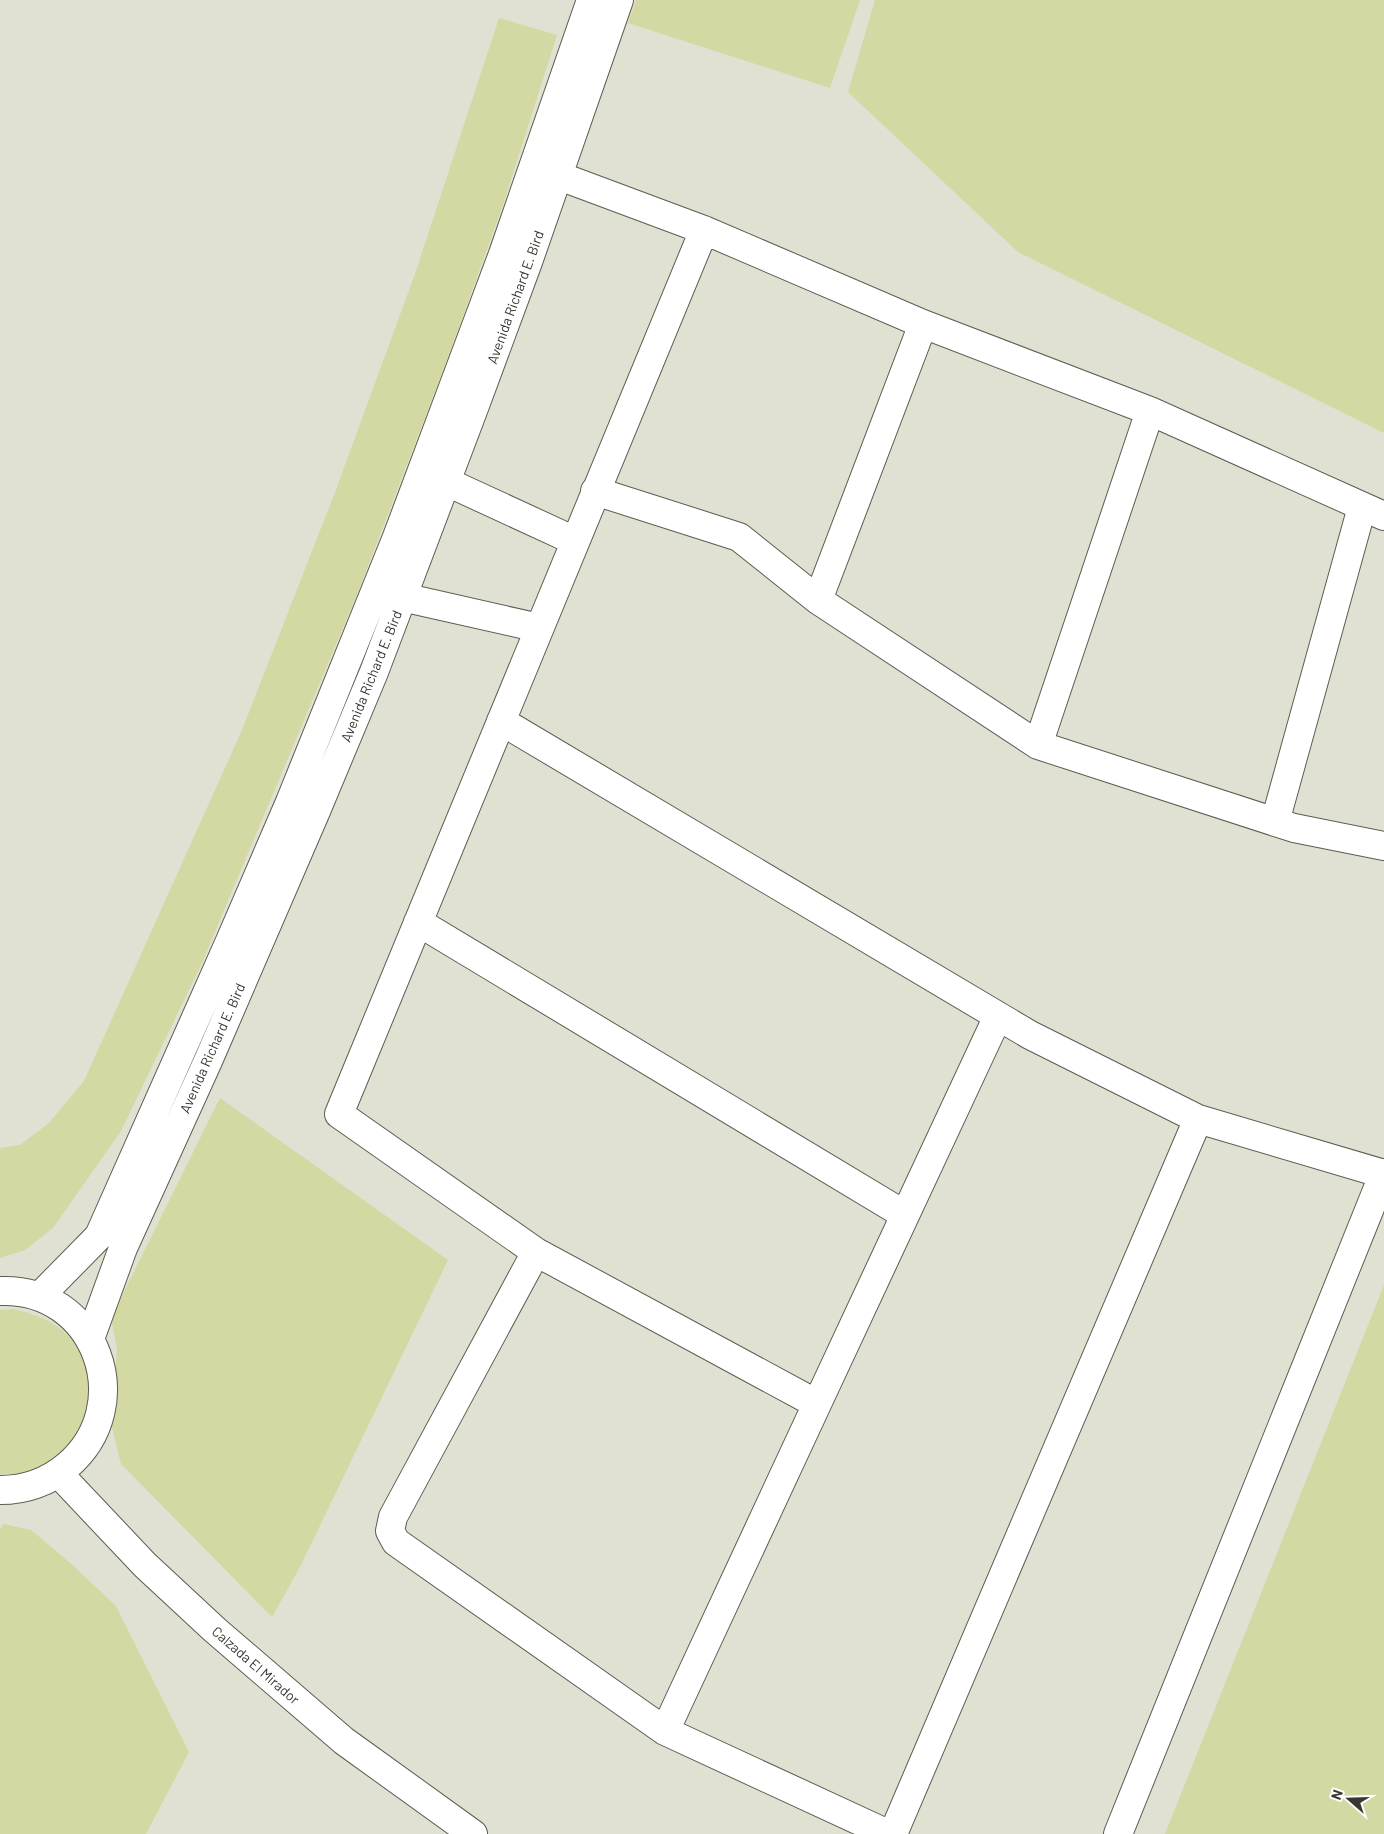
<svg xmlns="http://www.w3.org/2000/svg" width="1384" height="1834" viewBox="0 0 1384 1834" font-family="Barlow,sans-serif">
  <rect width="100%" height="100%" fill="#e0e1d2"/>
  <path fill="#d4d8a2" d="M636 0H860L830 88 628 23Z
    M875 0H1384V433L1018 252 848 92Z
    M499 18 557 35 502 208 444 368 358 592 201 965 121 1131 53 1228 25 1250 0 1258V1148L20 1145 49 1123 84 1081 242 730 334 495 415 274Z
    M220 1098 448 1260 301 1565 272 1617 121 1464 112 1427 117 1349 111 1318Z
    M1384 1285V1834H1165Z
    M13 1309C31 1313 47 1318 62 1330 73 1339 80 1352 85 1365 104 1421 60 1479 0 1474V1310Z
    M3 1524 31 1530 67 1560 116 1606 189 1752 146 1834H0V1530Z"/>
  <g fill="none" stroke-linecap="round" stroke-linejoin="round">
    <defs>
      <path id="street" d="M535 167 704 230 923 324 1150 411 1384 516
        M704 230 339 1114 536 1252 817 1404 998 1016
        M447 482 575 541
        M595 491 739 537 818 600 1038 745 1294 828 1384 846
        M402 597 539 628
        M818 600 923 324
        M501 721 1030 1035 1198 1119 1384 1174
        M1038 745 1150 411
        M1275 822 1362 507
        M418 922 905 1215
        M536 1252 393 1517 390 1531 396 1542 665 1731 888 1834
        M59 1474 145 1565 215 1630 344 1741 473 1834
        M665 1731 817 1404
        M893 1834 1198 1119
        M1118 1834 1384 1173"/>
      <path id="secondary" d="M0 1291C96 1287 139 1405 67 1466 48 1482 24 1490 0 1490
        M40 1296 99 1236 230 941 290 802 397 537 448 401 503 254 591 0
        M90 1339 123 1248 208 1061 316 811 374 672 474 408 528 262 619 0"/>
    </defs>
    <use href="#street" stroke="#5b5d50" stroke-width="30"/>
    <use href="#secondary" stroke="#5b5d50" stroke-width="30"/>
    <use href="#street" stroke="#fff" stroke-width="28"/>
    <use href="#secondary" stroke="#fff" stroke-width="28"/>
  </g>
  <g text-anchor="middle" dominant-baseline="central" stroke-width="4" stroke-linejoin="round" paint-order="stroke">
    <g font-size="14" fill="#383832" stroke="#fff">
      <text transform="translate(515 297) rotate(-70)">Avenida Richard E. Bird</text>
      <text transform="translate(371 676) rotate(-68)">Avenida Richard E. Bird</text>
      <text transform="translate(212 1048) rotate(-66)">Avenida Richard E. Bird</text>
      <text transform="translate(256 1665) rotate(41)">Calzada El Mirador</text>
    </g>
  </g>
  <g transform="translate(1349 1799) rotate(290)" stroke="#ffffff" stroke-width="4" paint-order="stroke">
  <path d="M0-4L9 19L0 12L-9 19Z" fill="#383832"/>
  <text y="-8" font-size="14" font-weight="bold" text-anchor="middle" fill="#383832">N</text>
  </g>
</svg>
